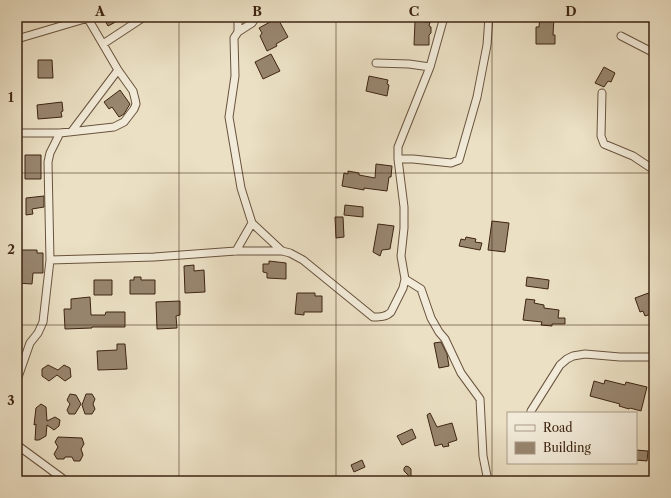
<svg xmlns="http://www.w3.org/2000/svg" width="671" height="498" viewBox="0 0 671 498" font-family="'Libre Caslon Text',serif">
  <rect width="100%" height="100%" fill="#ebe0c4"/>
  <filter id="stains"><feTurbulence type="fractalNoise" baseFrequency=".005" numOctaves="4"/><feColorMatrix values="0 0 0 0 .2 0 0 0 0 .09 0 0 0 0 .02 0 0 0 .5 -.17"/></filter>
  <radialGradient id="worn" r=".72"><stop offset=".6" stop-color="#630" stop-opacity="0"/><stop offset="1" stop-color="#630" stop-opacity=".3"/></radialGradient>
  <path fill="#98866f" stroke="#3e2412" d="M103 17H125L108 26Z
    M274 17H277L288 37 276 44 277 46 267 51 260 36 262 33 259 28 270 22 268 20Z
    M540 17H554L553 35H555V44H536V27H539Z
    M415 21 430 22 429 26 431 27V33L429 35V45H414Z
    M271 54 280 71 263 79 255 62Z
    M38 60H52L53 78H38Z
    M604 67 615 73 611 82 608 81 604 87 595 83Z
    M369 76 388 80 387 84 389 85 387 96 366 91Z
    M120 90 130 104 124 114 119 117 112 107 109 109 104 102Z
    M62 102 63 111 61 112 62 117 38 119 37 105Z
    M25 155H41V179H25Z
    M376 164 392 166 391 177H389L387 191 364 188V190L342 186 344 173 348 174V171L359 173V175L375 178Z
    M44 196V207L32 209 33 214 26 215V198Z
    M345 205 363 207V217L344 215Z
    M335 217H343L344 237 336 238Z
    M492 221 509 223 505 252 488 250Z
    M378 224 394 226 390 249 382 250 380 256 373 252Z
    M466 237 476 239 475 242 482 243 480 250 459 246 461 239 465 240Z
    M21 250H37V253H43V273H33L32 284 17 283V257H21Z
    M269 261 286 263V279L267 278V273L263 272V264H269Z
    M194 265V271L204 270 205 292 185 293 184 266Z
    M134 277H141V280H155V294H130V280H134Z
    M527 277 549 280 548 289 526 286Z
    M94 280H112V295H94Z
    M654 291V313L645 316 643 311 640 312 635 298Z
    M297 293H315V296H322V312H304V315L295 314Z
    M90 297 91 315H105L106 312H125V327H92V328L65 329 64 309H71V299Z
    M526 299 535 300 534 303 544 305V308L559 310 558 318H565V324H552V326L541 325 542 322 523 320Z
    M180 301V315L176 316 177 328 157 329 156 302Z
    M441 342 447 354 449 366 439 368 434 343Z
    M117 344H125L127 369 98 370 97 351 117 350Z
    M48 365 58 370 64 365 70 368 71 377 65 381 57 375 49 381 42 376V369Z
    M605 380 625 385 626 382 647 387 641 411 630 408 629 409 619 406 620 404 590 396 594 381 604 384Z
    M70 394 76 395 81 404 75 414H69L67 410 70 404 67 400Z
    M86 394H92L95 399 93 404 95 409 92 414H85L82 405Z
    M41 404 46 407 47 421 55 417 60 420 59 426 54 430 47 425 46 436 39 440H35L36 424 34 425 36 408Z
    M430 413 437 427 452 423 457 440 448 443 449 446 443 447 442 444 435 446 427 415Z
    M412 429 416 438 402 445 397 436Z
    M58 437 82 438 84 444 81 449 83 455 80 461H74L72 457H65L64 459H57L54 454 58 447 55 442Z
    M636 450 648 451 647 461 636 460Z
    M362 460 365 467 354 472 351 465Z
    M406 466 409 467 411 469V478L404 471V468Z"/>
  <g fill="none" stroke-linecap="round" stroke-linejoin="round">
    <defs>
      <path id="street" d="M256 17 252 23 238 32 234 38 235 76 229 117 241 188 252 223 282 251
        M238 32V17
        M621 36 654 53
        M17 39 88 18
        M103 44 144 17
        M376 63 409 64 430 67
        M602 93 601 136 604 144 633 156 654 170
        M72 131 118 70
        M17 133H60L114 127 124 122 134 109 136 104 135 99 133 91 118 70 87 17
        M398 159H413L451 163 459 160 477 97 487 45 489 17
        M236 251 252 223
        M50 260 48 162 50 153 60 133
        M405 279 421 289 431 318 439 332 445 339 461 373 480 399 483 456 488 481
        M17 380 30 343 38 333 43 322 50 260 154 257 236 251H282L290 253 303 260 373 317C380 317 386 317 391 312L403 288 405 279 401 256 404 228V207L398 159V147L430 67 444 17
        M531 411 560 365 567 359 573 356 585 354 620 357H654
        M17 445 66 481"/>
    </defs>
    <use href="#street" stroke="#69533e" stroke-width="9"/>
    <use href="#street" stroke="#f2ebd9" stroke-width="7"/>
  </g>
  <path fill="none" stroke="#3e2412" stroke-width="1" stroke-opacity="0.55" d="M179 17V481M336 17V481M492 17V481M17 173H654M17 325H654"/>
  <rect width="671" height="498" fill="none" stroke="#ebe0c4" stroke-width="44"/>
  <rect x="507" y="412" width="130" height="52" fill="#f2ebd9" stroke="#aa9b89"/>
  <rect x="515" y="425" width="20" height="6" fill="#f2ebd9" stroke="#aa9b89"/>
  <text x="543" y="432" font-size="12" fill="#3e2412">Road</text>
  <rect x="515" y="442" width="20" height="12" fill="#98866f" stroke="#aa9b89"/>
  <text x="543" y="452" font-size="12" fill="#3e2412">Building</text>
  <rect x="22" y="22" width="627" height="454" fill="none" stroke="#3e2412" stroke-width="1.5"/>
  <g font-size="13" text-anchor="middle" font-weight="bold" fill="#3e2412">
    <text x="100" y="16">A</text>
    <text x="257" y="16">B</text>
    <text x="414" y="16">C</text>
    <text x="571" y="16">D</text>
    <text x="11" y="102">1</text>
    <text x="11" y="254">2</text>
    <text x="11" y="405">3</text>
  </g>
  <rect width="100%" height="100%" filter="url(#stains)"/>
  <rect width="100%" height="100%" fill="url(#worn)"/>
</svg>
